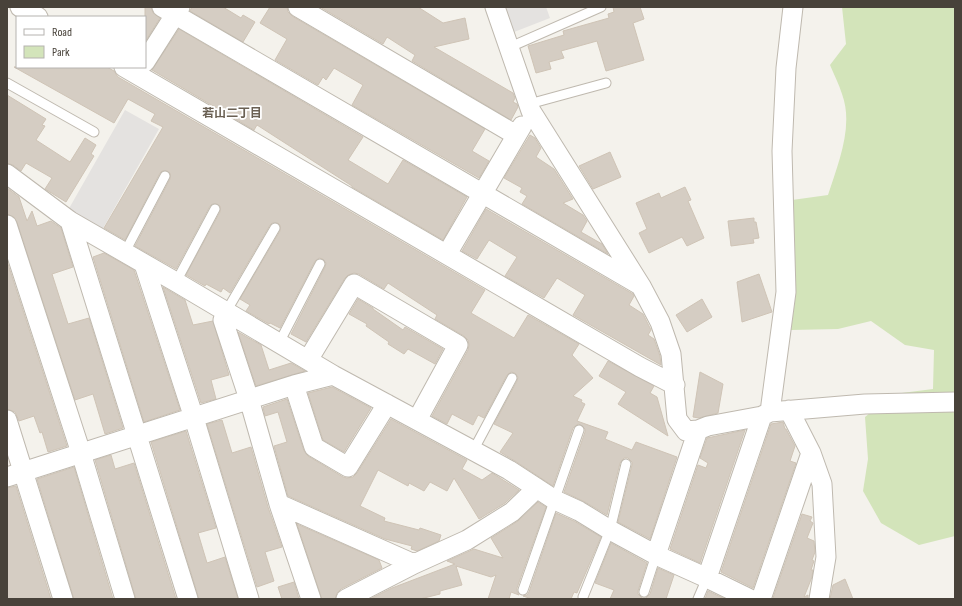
<svg xmlns="http://www.w3.org/2000/svg" width="962" height="606" viewBox="0 0 962 606" font-family="'Sofia Sans Condensed','Noto Sans JP',sans-serif">
  <rect width="100%" height="100%" fill="#f4f2ec"/>
  <path fill="#d3e4ba" d="M842 7H955V536L919 545 881 523 863 491 868 459 865 417 894 394 933 389 934 350 905 345 871 321 838 329 791 330 796 293 792 200 828 195C838 164 854 126 842 94 839 84 834 75 830 65L846 44Z"/>
  <path fill="#e4e2e0" d="M500 7H546L550 18 509 34Z
    M125 110 159 129 101 232 67 212Z"/>
  <path fill="#d5cdc3" stroke="#cfc4b6" d="M145 7H151L153 13 160 18 145 42Z
    M192 7H223L241 18 243 15 255 22 243 42 190 11Z
    M270 7H287L288 12 292 16 485 129 472 151 489 161 479 178 352 105 363 85 334 68 326 80 323 77 318 85 275 60 287 39 260 23Z
    M320 7H418L443 23 465 18 469 39 434 47 513 93 515 98 513 102 517 104 518 107 511 120 412 61 415 55 387 37 383 44Z
    M613 7H640L644 19 633 23 644 60 606 71 597 41 561 51 564 58 549 62 551 69 536 73 528 46 564 35 563 31 609 18 608 14 614 12Z
    M179 29 363 137 348 160 388 184 403 160 467 197 443 240 352 187V186L257 125 254 130 152 70Z
    M14 67H107L114 71 118 77 485 290 471 313 514 338 528 315 579 344 572 355 593 378 573 396 582 400 581 402 585 404 577 421 608 432 605 439 632 450 636 442 677 457 650 539 618 522 632 465V462L628 458H624L620 463 607 515 585 502 564 492 585 432V429L581 425 578 424 573 428 553 486 515 461 500 452 513 433 494 424 517 381 518 377 515 373 511 372 507 375 484 418 478 415 473 425 452 414 447 424 432 416 468 350 469 345 468 340 464 336 435 319 437 315 388 283 384 289 359 274 354 273 348 275 345 278 306 342 291 334 325 267 326 263 323 259 319 258 315 261 280 328 270 323 269 324 246 311 250 305 240 299 280 231V225L278 223H272L270 225 230 293 223 288 221 292 206 284 205 286 186 275 220 212V206L217 204H212L210 206 176 269 135 246 170 179V173L167 171H162L160 173 125 240 104 228 163 127 151 121 155 114 128 99 114 123Z
    M7 95 46 119 42 125 45 126 36 140 70 162 85 138 96 145 91 154 94 156 66 202 45 189 52 178 26 163 21 171 13 165 7 163Z
    M530 135 535 138 541 148 536 157 554 169 573 199 563 203 583 215 587 221 581 232 602 244 608 254 522 204 527 196 520 192 522 188 504 178Z
    M610 152 621 177 593 189 579 166Z
    M685 187 691 200 688 201 704 238 687 246 682 237 649 253 639 233 647 229 636 203 659 193 661 198Z
    M7 188 19 197 27 221 32 211 37 226 51 221 61 228 73 267 52 274 68 324 89 318 123 428 105 434 93 394 75 400 17 222 14 217 7 214Z
    M486 209 633 294 634 296 629 305 643 314 651 330 648 335 654 339 660 356 661 365 573 315 585 295 557 278 544 298 505 276 517 257 489 240 477 259 462 251Z
    M754 218V222H756L759 238 753 239 754 243 731 246 728 221Z
    M104 253 134 270 180 410 144 422 93 257Z
    M7 261 67 446 48 452 42 432 40 433 34 416 19 421 15 412 7 409Z
    M759 274 772 312 742 322 737 282Z
    M163 287 185 300 193 325 213 321 229 375 211 380 216 399 201 403Z
    M358 299 373 308V309L403 330 405 327 443 349 435 364 408 349 404 354 388 344 389 342 366 326 367 324 349 314Z
    M702 299 712 317 687 332 676 315Z
    M238 332 261 345 269 370 291 363 305 371 256 386Z
    M608 361 654 386 650 393 657 397 668 436 618 404 626 392 599 376Z
    M700 372 723 384 718 413 699 418 693 417Z
    M332 387 371 408 344 452 323 440 308 393Z
    M287 399 304 451 308 456 343 477 347 478 353 477 357 473 391 419 467 460 462 469 482 480 492 473 519 490 505 503 479 519 454 478 447 491 430 482 424 491 409 483 408 486 378 470 360 506 385 518 384 521 419 530 420 528 441 535 439 541 417 551 411 549 412 546 385 539 288 496 274 446 287 442 278 412 265 416 263 407Z
    M222 420 232 453 251 447 268 507 282 547 265 552 274 581 257 587 207 424Z
    M783 422 785 429H786L795 446 790 461 796 463 753 588 721 572 771 424Z
    M745 430 700 563 670 549 698 465 706 468 708 463 700 458 707 438Z
    M186 431 216 528 198 533 207 563 225 557 238 599H199L151 442Z
    M111 455 115 469 134 463 176 599H136L95 460Z
    M74 467 113 599H74L37 479Z
    M16 486 51 599H7V488Z
    M538 502 546 507 517 588V591L519 595 511 592 509 599H488L496 575 491 577 456 566 462 585 440 591V594L420 599H370L392 588 455 564 447 561 474 549 503 558 491 538 518 521Z
    M556 513 574 521 601 537 577 593 574 592 571 599H532L523 596 527 595 529 592Z
    M802 514 812 517 810 521 813 523 807 538 814 541 815 552 812 560 814 561 811 570H813L812 577 804 597 808 595V599H776L773 598Z
    M297 524 379 560 382 568 341 589 337 593 335 599H322Z
    M611 543 647 563 638 591V594L642 598H646L650 594 658 568 674 575 666 599H610L614 590 595 583Z
    M845 579 853 599H830L833 585Z
    M294 582 299 599H282L278 587Z
    M708 591 725 599H705Z"/>
  <g fill="none" stroke-linecap="round" stroke-linejoin="round">
    <defs>
      <path id="service" d="M508 48 601 7
        M7 83 94 132
        M529 104 606 83
        M125 252 165 176
        M176 282 215 209
        M226 312 275 228
        M279 343 320 264
        M473 451 512 378
        M523 590 579 430
        M644 592 656 555
        M583 597 610 530 626 464
        M698 599 707 578"/>
      <path id="minor" d="M20 7 38 17
        M162 7 638 284
        M298 7 516 135
        M495 7 531 111 641 286 660 322 671 354 677 419 686 431 698 430 708 426 762 416 770 412 865 404 955 402
        M145 62 180 7
        M124 67 640 367 675 385
        M7 174 70 221 176 282 333 375 509 470 555 500 579 511 610 530 656 555 707 578 750 599
        M70 221 188 599
        M7 225 81 453 125 599
        M447 254 522 126
        M144 264 194 418 249 599
        M226 312 223 320 249 399 279 504 311 599
        M308 360 354 284 458 345 417 420
        M294 385 314 447 348 467 387 404
        M789 410 811 453 822 484 826 557 819 599
        M770 412 786 292 782 151 786 68 793 7
        M7 420 63 599
        M7 477 294 385 333 375
        M279 504 414 564
        M656 555 698 430
        M707 578 762 416
        M346 599 414 564 467 540 512 512 537 488
        M761 599 811 453"/>
    </defs>
    <use href="#service" stroke="#bfb9af" stroke-width="11"/>
    <use href="#minor" stroke="#bfb9af" stroke-width="21"/>
    <use href="#service" stroke="#fff" stroke-width="9"/>
    <use href="#minor" stroke="#fff" stroke-width="19"/>
  </g>
  <g text-anchor="middle" dominant-baseline="central" stroke-width="3.5" stroke-linejoin="round" paint-order="stroke">
    <g font-size="12" font-weight="bold" fill="#6a6053" stroke="#fff">
      <text x="232" y="113">若山二丁目</text>
    </g>
  </g>
  <rect width="962" height="606" fill="none" stroke="#48423a" stroke-width="16"/>
  <rect x="16" y="16" width="130" height="52" fill="#ffffff" stroke="#b6b3b0"/>
  <rect x="24" y="29" width="20" height="6" fill="#ffffff" stroke="#b6b3b0"/>
  <text x="52" y="36" font-size="12" fill="#48423a">Road</text>
  <rect x="24" y="46" width="20" height="12" fill="#d3e4ba" stroke="#b6b3b0"/>
  <text x="52" y="56" font-size="12" fill="#48423a">Park</text>
</svg>
